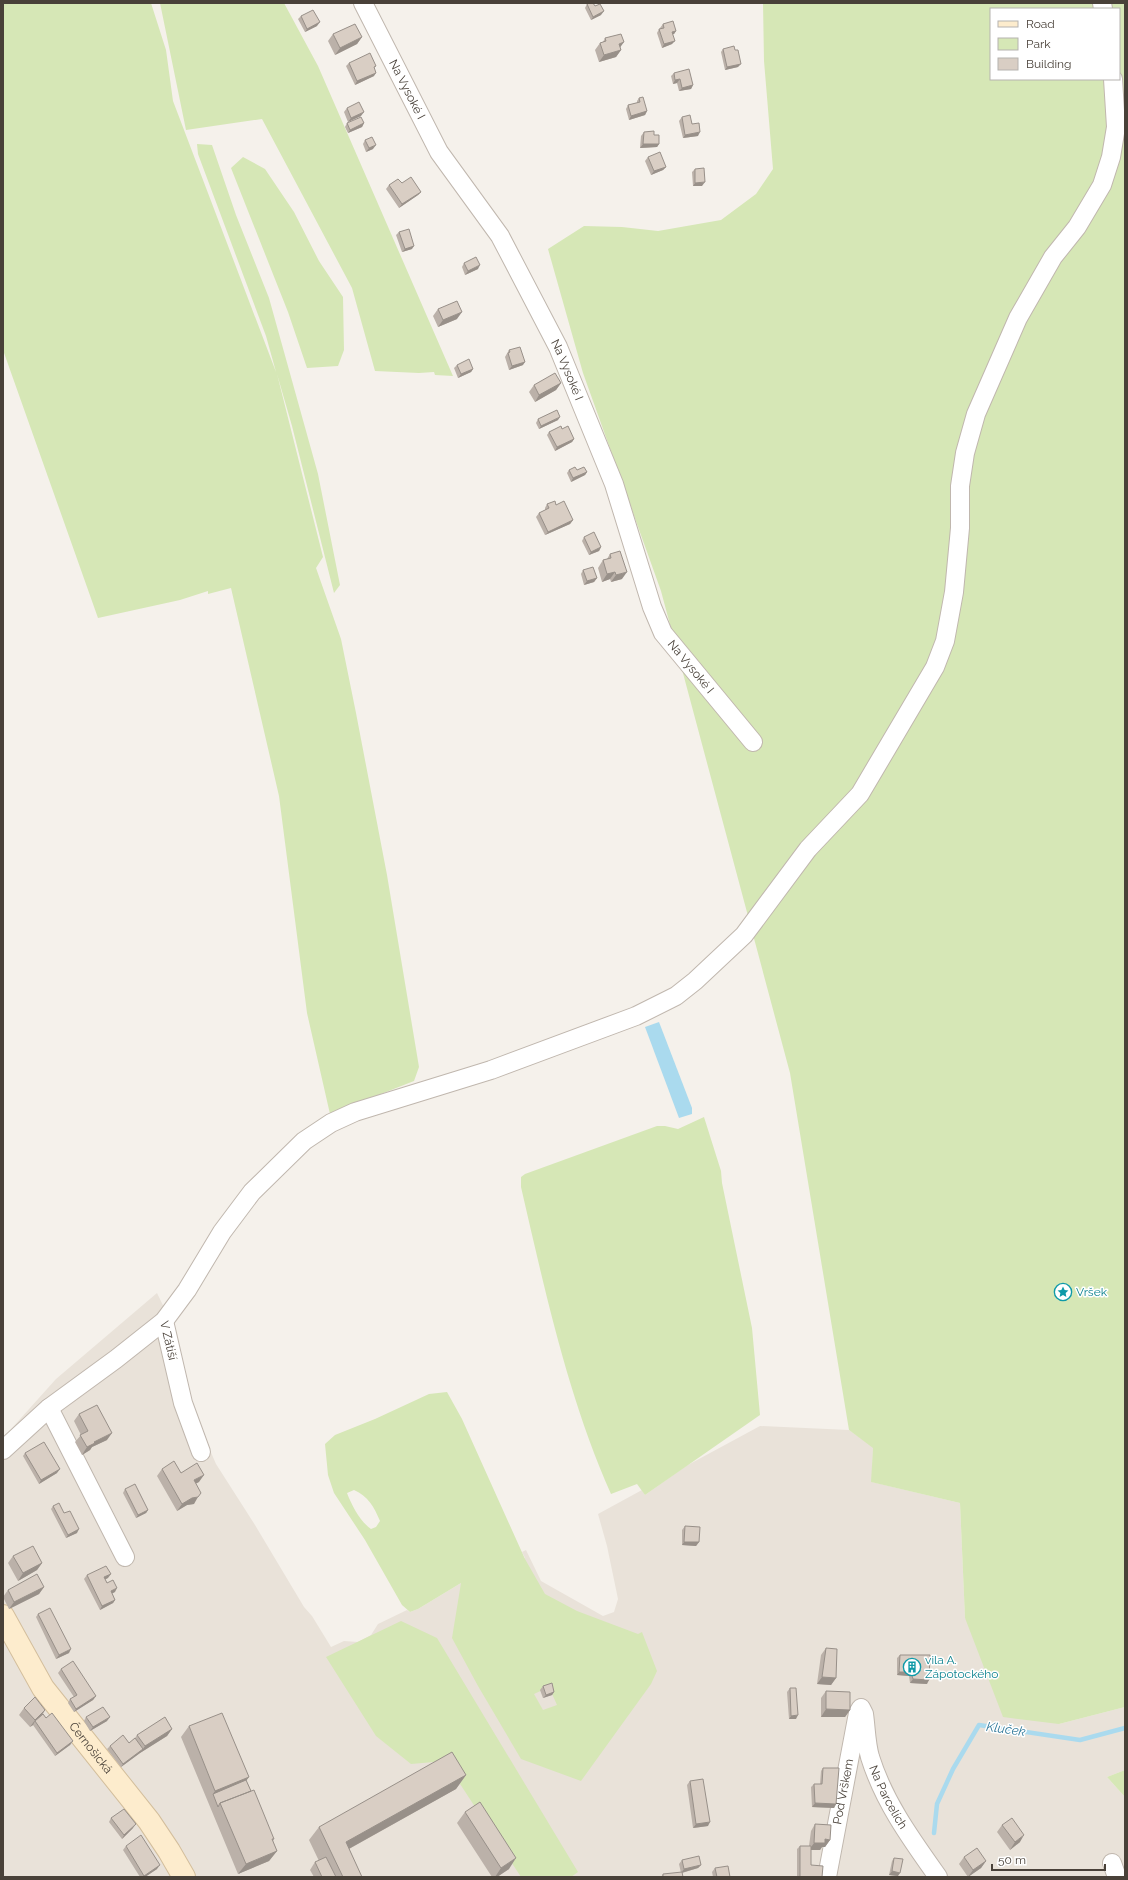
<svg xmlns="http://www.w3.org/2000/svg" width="1128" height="1880" viewBox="0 0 1128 1880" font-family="Raleway,sans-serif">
  <rect width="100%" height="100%" fill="#f5f1eb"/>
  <path fill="#e9e2d9" d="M157 1293 173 1326 185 1380 200 1427 216 1464 255 1525 304 1607 312 1616 331 1647 344 1641 358 1642 371 1635 378 1624 407 1610 410 1612 418 1609 461 1583 525 1558 522 1552 526 1550 541 1581 603 1616 614 1612 618 1599 607 1546 598 1514 642 1490 645 1495 686 1466 760 1426 849 1430 873 1447 872 1482 960 1503 965 1618 1059 1724 1125 1707V1770L1107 1777 1125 1797V1877H3V1438L56 1379Z"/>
  <path fill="#d6e7b6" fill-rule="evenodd" d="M3 3H151L166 50 173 101 276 372 266 336 198 154 197 144 212 145 236 215 269 298 318 474 340 585 334 593 292 426 277 374 323 557 316 568 341 639 356 713 387 875 419 1067 414 1081 330 1114 307 1013 279 796 231 588 208 594V591L180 600 98 618 3 350Z
    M160 3H284L318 66 453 376 435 375 434 372 419 373 375 371 352 288 262 119 186 130Z
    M763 3H1125V1707L1059 1724 1003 1717 965 1618 960 1503 871 1482 873 1448 849 1430 790 1073 661 591 583 373 548 249 584 226 622 227 658 231 721 220 756 194 773 169 764 61ZM991 9H1119V79H991Z
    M243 157 265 169 294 212 319 261 343 297 344 350 338 366 307 368 288 312 231 168Z
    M704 1117 721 1171 722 1183 752 1328 760 1415 645 1495 637 1484 611 1494C568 1397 545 1291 521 1187V1177L525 1174 657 1126H665L678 1129Z
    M447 1392 462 1419 525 1559 545 1594 577 1611 638 1634 642 1632 657 1671 651 1684 581 1781 521 1759 478 1686 452 1638 461 1583 418 1609 410 1612 402 1605 365 1540 334 1493 328 1475 325 1444 335 1435 375 1419 429 1394ZM354 1490C368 1496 374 1507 380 1521L376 1527 371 1529C360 1521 352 1506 347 1493ZM549 1687 557 1705 543 1710 534 1694Z
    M401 1621 437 1638 578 1872 571 1877H521L445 1761 411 1764 376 1736 326 1657Z
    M1125 1770V1797L1107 1777Z"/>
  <path fill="#aadaee" d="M659 1022 692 1108V1114L679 1118 645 1027Z"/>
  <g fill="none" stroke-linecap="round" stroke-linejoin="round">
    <path stroke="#aadaee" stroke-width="4.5" d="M934 1833 937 1804 953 1769 979 1725 1080 1740 1125 1728"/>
    <defs>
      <g id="street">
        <path id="s1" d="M363 3 439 152 500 236 558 347 614 484 652 607 663 633 753 742"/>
        <path d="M1102 3 1103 9"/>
        <path id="s2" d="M164 1321 183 1403 201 1452"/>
        <path d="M49 1408 125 1557"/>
        <path d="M3 1450 49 1408 116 1359 164 1321 187 1290 222 1232 252 1192 304 1141 331 1123 355 1112 491 1070 636 1016 676 996 695 981 744 935 808 849 860 794 935 667 945 641 954 592 960 528V486L965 453 976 414 1018 318 1053 257 1077 227 1102 185 1111 157 1116 127 1113 79"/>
        <path d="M1112 1863 1117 1877"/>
        <path id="s3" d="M827 1877 858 1713 861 1708 864 1714C866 1728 866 1743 870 1757 884 1802 911 1839 938 1877"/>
      </g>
      <g id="secondary">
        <path id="s4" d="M3 1616 43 1688 149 1821 169 1851 184 1877"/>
      </g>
    </defs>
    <use href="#street" stroke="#c0b7ae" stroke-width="20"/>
    <use href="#secondary" stroke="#d3be9c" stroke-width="24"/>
    <use href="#street" stroke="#fff" stroke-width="18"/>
    <use href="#secondary" stroke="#fdeccd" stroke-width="22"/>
  </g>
  <path fill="#bbb1a9" d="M587 4 595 6 601 15 591 20 585 8Z
    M301 16 317 26 305 32 298 19Z
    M663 24 676 31 674 34H673L672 44 662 48 657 33 659 29H660V28Z
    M333 34 362 37 357 44 335 55 328 41Z
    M605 38 620 47 621 50 616 57 599 62 595 50 600 43 603 42Z
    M723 49 735 50 738 67 725 70 721 52Z
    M349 63 376 66 374 68V76L355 85 346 66Z
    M674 73 693 85 691 89 679 91 677 83 673 84 671 76Z
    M639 98 647 111 645 115 629 120 626 109 628 105 637 103V101Z
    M347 108 361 116 348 122 344 112Z
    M682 117 692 124 698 136 683 138 679 121Z
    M347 123H364L362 127 348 133 345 127Z
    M644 132 654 135 659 144 657 147 640 148 641 136Z
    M365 140 373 149 366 152 363 144Z
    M648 157 666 167 663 170 651 175 645 161Z
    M695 169 702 186H693L692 172Z
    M402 183 421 192 418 195 399 208 386 189 389 185Z
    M399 232 412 249 402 252 396 235Z
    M464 263 478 269 465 275 462 267Z
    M438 309 457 319 438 327 433 316Z
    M509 350 523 365 509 370 505 357Z
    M457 365 473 369 471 372 458 378 454 368Z
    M561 383 556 390 535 402 529 392 534 385Z
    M538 419 558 420 539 429 536 423Z
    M562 429 574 439 572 442 555 451 547 435 549 432Z
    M569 470H577L587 472 585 475 571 482 567 473Z
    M547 504 556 505 573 520 570 524 545 535 536 517 539 513 545 510V508Z
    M584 537 601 547 599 551 589 555 582 541Z
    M610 554 622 579 611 582 610 579 602 582 598 568 603 560 607 559Z
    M583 570 597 578 594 582 584 585 581 574Z
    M79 1414 107 1440 92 1447 90 1450 82 1455 75 1442 81 1435 74 1421Z
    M25 1453 57 1473 39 1484 23 1456Z
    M162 1469 181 1473 199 1482 196 1483 194 1504 187 1505 177 1511 157 1476Z
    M125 1489 148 1510 146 1513 136 1518 123 1493Z
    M53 1506 64 1513 77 1533 66 1538 51 1509Z
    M685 1526 699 1542 696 1546 682 1545V1530Z
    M13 1556 42 1563 37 1570 18 1581 8 1563Z
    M87 1575 108 1578 105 1579 107 1583 115 1592 112 1593 115 1600 113 1603 100 1610 84 1579Z
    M44 1587 39 1594 9 1609 3 1597 8 1590Z
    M38 1614 69 1653 56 1659 36 1617Z
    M826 1648 836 1678 831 1685 817 1684 821 1655Z
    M900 1655 927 1684 910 1683 909 1676 897 1675V1658Z
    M61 1669 96 1696 93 1700 74 1712 68 1703 70 1699 74 1697 58 1673Z
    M543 1686 554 1692 552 1695 543 1698 540 1690Z
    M790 1688 796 1719H789L787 1692Z
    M826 1691 850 1710 845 1717H821V1698Z
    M24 1708 45 1710 43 1714 46 1718 73 1741 70 1745 55 1756 33 1725 30 1727 19 1715Z
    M86 1717 107 1721 90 1731 84 1721Z
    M189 1726 246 1780 251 1791 274 1839 273 1841 277 1851 269 1861 238 1874 181 1737Z
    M172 1729 167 1736 140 1753 121 1767 107 1749 110 1746 129 1743 135 1738 137 1735Z
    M823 1768 836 1804 834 1808 812 1807 811 1787 814 1784H820L821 1771Z
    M466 1775 456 1789 349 1849 362 1877H314L310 1870 315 1862 319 1861 309 1840 319 1827Z
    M690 1781 708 1826 693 1828 687 1785Z
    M465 1812 509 1869 497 1877H492L457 1823Z
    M111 1818 133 1828 122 1839 109 1822Z
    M815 1824 830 1840 825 1847H822L820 1850H811V1865L822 1877H797V1849L800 1846H809L811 1831Z
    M1002 1825 1020 1842 1010 1850 997 1832Z
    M126 1846 157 1869 145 1877H140L123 1850Z
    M964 1857 986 1861 981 1868 968 1877 959 1864Z
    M894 1858 898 1876 889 1875 892 1861Z
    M682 1860 701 1865 698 1868 682 1873 683 1877H661L663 1874 681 1873 679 1864Z
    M715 1868 730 1877H713L712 1872Z"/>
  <path fill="#989089" d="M604 11 601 15 591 20 593 17Z
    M320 22 317 26 305 32 307 29Z
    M676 31 674 34 670 35 672 32Z
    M362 37 357 44 335 55 340 48Z
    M675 41 672 44 662 48 664 44Z
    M624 42 619 49V44Z
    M621 50 616 57 599 62 604 55Z
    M741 64 738 67 725 70 727 67Z
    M376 73 374 76 355 85 357 81Z
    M680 79 677 83 673 84 675 80Z
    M693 85 691 89 679 91 682 88Z
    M647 111 645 115 629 120 631 116Z
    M364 112 361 116 348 122 351 118Z
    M364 123 362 127 348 133 350 130Z
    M700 132 698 136 683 138 685 135Z
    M643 144H659L657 147 640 148Z
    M376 145 373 149 366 152 369 148Z
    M666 167 663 170 651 175 654 171Z
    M705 182 702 186H693L695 183Z
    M421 192 418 195 399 208 402 204Z
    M414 246 412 249 402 252 405 249Z
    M480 265 478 269 465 275 468 271Z
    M462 312 457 319 438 327 443 320Z
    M525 362 523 365 509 370 512 366Z
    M473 369 471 372 458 378 461 374Z
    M561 383 556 390 535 402 539 395Z
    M560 417 558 420 539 429 541 426Z
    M574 439 572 442 555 451 557 447Z
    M587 472 585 475 571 482 573 478Z
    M573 520 570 524 545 535 548 532Z
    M601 547 599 551 589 555 591 552Z
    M615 572 610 579 602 582 607 574Z
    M627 572 622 579 611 582 616 575Z
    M597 578 594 582 584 585 587 581Z
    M112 1433 107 1440 92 1447 90 1450 82 1455 87 1447 94 1442Z
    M60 1469 57 1473 39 1484 41 1480Z
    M204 1475 199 1482 189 1487 194 1480Z
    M198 1497 194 1504 187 1505 177 1511 182 1504 192 1498Z
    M148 1510 146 1513 136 1518 138 1515Z
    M79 1529 77 1533 66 1538 68 1535Z
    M684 1542H699L696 1546 682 1545Z
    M42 1563 37 1570 18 1581 23 1573Z
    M111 1574 108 1578 102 1581 104 1577Z
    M44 1587 39 1594 9 1609 14 1602Z
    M117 1588 115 1592 109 1595 111 1591Z
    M115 1600 113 1603 100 1610 102 1606Z
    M71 1649 69 1653 56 1659 59 1655Z
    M899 1672H911L909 1676 897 1675Z
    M822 1677 836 1678 831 1685 817 1684Z
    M913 1679 929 1680 927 1684 910 1683Z
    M554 1692 552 1695 543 1698 546 1695Z
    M96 1696 93 1700 74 1712 76 1709Z
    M826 1709 850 1710 845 1717H821Z
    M45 1710 40 1717 35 1721 33 1725 30 1727 35 1720Z
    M798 1715 796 1719H789L791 1716Z
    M110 1717 107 1721 90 1731 93 1727Z
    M172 1729 167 1736 140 1753 121 1767 123 1764 143 1749 145 1746Z
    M73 1741 70 1745 55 1756 57 1753Z
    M466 1775 456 1789 336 1856 346 1842Z
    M249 1777 241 1788 213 1794 215 1791Z
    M815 1803 836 1804 834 1808 812 1807Z
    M710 1822 708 1826 693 1828 696 1824Z
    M136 1824 133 1828 122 1839 124 1835Z
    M1024 1835 1020 1842 1010 1850 1015 1842Z
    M825 1839 830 1840 825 1847H822L820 1850H809L814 1843Z
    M277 1851 269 1861 238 1874 246 1864Z
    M516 1858 509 1869 497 1877H495L501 1868Z
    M986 1861 981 1868 968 1877 973 1870Z
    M160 1865 157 1869 145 1877H143L144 1876Z
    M701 1865 698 1868 681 1873 684 1869Z
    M892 1871 900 1873 898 1876 889 1875Z"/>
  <path fill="#d9cec4" stroke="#989089" d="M590 3H593L595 6 600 4 604 11 593 17 587 4Z
    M313 10 320 22 307 29 301 16Z
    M673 21 676 31 672 32 675 41 664 44 659 29 664 28 663 24Z
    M355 24 362 37 340 48 333 34Z
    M621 34 624 42 619 44 621 50 604 55 600 43 606 41 605 38Z
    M734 46 735 50H738L741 64 727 67 723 49Z
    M370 53 376 66 374 67 376 73 357 81 349 63Z
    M689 69 693 85 682 88 680 79 675 80 674 73Z
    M643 97 647 111 631 116 628 105 640 102 639 98Z
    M359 102 364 112 351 118 347 108Z
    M690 115 692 124 699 123 700 132 685 135 682 117Z
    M361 117 364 123 350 130 347 123Z
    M654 131V135H659V144H643L644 132Z
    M372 137 376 145 369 148 365 140Z
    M660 152 666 167 654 171 648 157Z
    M704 168 705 182 695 183V169Z
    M411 177 421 192 402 204 389 185 398 179 402 183Z
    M409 229 414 246 405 249 399 232Z
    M476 257 480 265 468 271 464 263Z
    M457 301 462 312 443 320 438 309Z
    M520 347 525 362 512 366 508 353 510 352 509 350Z
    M469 359 473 369 461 374 457 365Z
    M555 373 561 383 539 395 534 385Z
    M557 410 560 417 541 426 538 419Z
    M561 426 562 429 568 426 574 439 557 447 549 432Z
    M575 467 577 470 584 467 587 472 573 478 569 470Z
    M555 501 556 505 564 501 573 520 548 532 539 513 549 508 547 504Z
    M594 532 601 547 591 552 584 537Z
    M620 551 627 572 616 575 615 572 607 574 603 560 611 558 610 554Z
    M593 567 597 578 587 581 583 570Z
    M97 1405 112 1433 94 1442 95 1443 87 1447 80 1435 88 1431 79 1414Z
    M44 1442 60 1469 41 1480 25 1453Z
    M174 1461 181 1473 197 1463 204 1475 194 1480 201 1493 198 1497 192 1498 182 1504 162 1469Z
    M135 1484 148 1510 138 1515 125 1489Z
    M59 1503 64 1513 70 1511 79 1529 68 1535 53 1506Z
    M685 1526 700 1527 699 1542H684Z
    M33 1546 42 1563 23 1573 13 1556Z
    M106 1566 111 1574 104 1577 107 1583 113 1580 117 1588 111 1591 115 1600 102 1606 87 1575Z
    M37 1574 44 1587 14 1602 8 1590Z
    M50 1608 71 1649 59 1655 38 1614Z
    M826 1648 837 1649 836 1678 822 1677Z
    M900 1655H930L929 1680 913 1679 911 1672H899Z
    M73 1661 96 1696 76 1709 70 1699 77 1695 61 1669Z
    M552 1683 554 1692 546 1695 543 1686Z
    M790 1688H796L798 1715 791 1716Z
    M826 1691 850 1692V1710L826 1709Z
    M35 1697 45 1710 35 1720 24 1708Z
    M103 1707 110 1717 93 1727 86 1717Z
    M52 1713 73 1741 57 1753 35 1721 43 1714 46 1718Z
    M222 1713 249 1777 215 1791 189 1726Z
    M165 1717 172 1729 145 1746 137 1735Z
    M123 1735 129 1743 135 1738 143 1749 123 1764 110 1746Z
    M452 1752 466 1775 346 1842 362 1877H343L319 1827Z
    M823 1768H839L836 1804 815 1803 814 1784H822Z
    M703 1779 710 1822 696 1824 690 1781Z
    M246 1780 251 1791 220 1803 218 1807 213 1794Z
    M254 1790 274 1839H272L277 1851 246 1864 220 1803Z
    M480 1802 516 1858 501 1868 465 1812Z
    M124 1809 136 1824 124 1835 111 1818Z
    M1012 1818 1024 1835 1015 1842 1002 1825Z
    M815 1824 831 1825 830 1840 825 1839V1843H814Z
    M141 1835 160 1865 144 1876 126 1846Z
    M800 1846H811V1865L823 1866 822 1877H800Z
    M977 1848 986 1861 973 1870 964 1857Z
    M699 1856 701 1865 684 1869 682 1860Z
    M326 1857 336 1877H322L315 1862Z
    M894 1858 903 1859 900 1873 892 1871Z
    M728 1866 730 1877H717L715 1868Z
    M682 1872 683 1877H663V1874Z"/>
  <defs>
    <symbol id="sight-ring" viewBox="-11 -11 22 22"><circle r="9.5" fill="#fff" stroke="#0f9aa8" stroke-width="1.5"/><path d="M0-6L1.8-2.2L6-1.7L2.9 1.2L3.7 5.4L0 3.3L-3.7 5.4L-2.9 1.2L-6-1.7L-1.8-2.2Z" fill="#0f9aa8"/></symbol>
    <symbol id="building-ring" viewBox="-11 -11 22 22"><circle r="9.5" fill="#fff" stroke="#0f9aa8" stroke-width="1.5"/><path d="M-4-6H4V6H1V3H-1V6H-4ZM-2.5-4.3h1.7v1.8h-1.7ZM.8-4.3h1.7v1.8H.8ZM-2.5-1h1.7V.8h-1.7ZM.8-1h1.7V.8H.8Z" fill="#0f9aa8"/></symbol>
  </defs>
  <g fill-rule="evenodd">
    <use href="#sight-ring" x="1053" y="1282" width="20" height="20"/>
    <use href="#building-ring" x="902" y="1657" width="20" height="20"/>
  </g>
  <g text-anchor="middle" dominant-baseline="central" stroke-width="3" stroke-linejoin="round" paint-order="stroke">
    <g font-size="12" fill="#494139" stroke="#fff">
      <text stroke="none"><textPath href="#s1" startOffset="97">Na Vysoké I</textPath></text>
      <text stroke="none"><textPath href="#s1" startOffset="421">Na Vysoké I</textPath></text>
      <text stroke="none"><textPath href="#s1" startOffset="745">Na Vysoké I</textPath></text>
      <text stroke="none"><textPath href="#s2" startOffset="20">V Zátiší</textPath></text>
      <text stroke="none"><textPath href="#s4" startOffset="159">Černošická</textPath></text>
      <text stroke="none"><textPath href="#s3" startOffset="87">Pod Vrškem</textPath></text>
      <text stroke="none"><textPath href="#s3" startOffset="267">Na Parcelích</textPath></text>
    </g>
    <g font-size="12" fill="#0d838f" stroke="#fff" text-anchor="start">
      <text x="1076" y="1292">Vršek</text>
      <text x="925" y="1660">vila A.<tspan x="925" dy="14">Zápotockého</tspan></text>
    </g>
    <g font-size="13" font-style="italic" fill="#30799a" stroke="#fff">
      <text transform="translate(1006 1729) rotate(8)">Kluček</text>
    </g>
  </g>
  <rect width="1128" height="1880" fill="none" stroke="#494139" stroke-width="8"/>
  <rect x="990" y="8" width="130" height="72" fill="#ffffff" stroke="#b6b3b0"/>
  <rect x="998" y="21" width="20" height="6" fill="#fdeccd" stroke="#b6b3b0"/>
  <text x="1026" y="28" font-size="12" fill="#494139">Road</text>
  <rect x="998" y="38" width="20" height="12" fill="#d6e7b6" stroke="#b6b3b0"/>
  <text x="1026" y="48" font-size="12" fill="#494139">Park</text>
  <rect x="998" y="58" width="20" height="12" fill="#d9cec4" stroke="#b6b3b0"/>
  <text x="1026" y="68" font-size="12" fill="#494139">Building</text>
  <path d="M992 1864v6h113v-6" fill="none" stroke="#494139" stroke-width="2"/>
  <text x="998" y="1864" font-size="12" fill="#494139" stroke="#ffffff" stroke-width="3" paint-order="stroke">50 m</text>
</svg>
